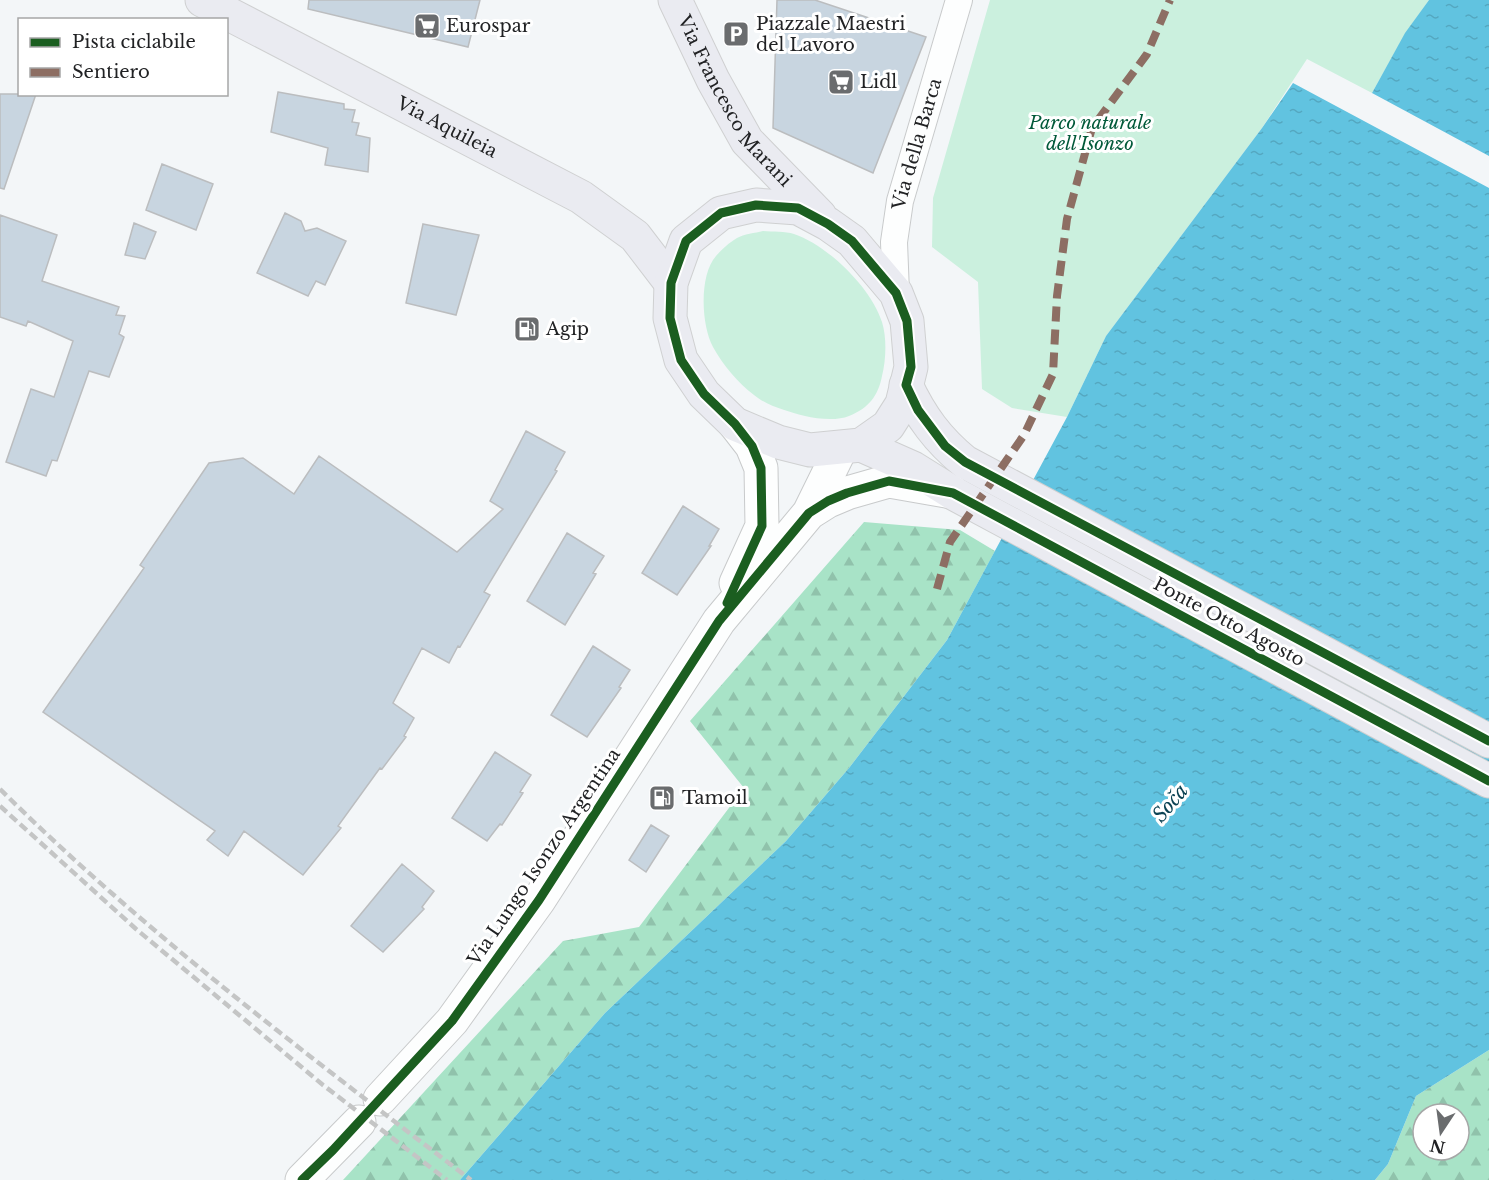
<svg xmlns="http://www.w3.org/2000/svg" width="1489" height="1180" viewBox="0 0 1489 1180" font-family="'Libre Baskerville',serif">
  <defs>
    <pattern id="forest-firs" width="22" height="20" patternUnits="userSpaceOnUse" patternTransform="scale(1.5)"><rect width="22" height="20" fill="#a8e3c7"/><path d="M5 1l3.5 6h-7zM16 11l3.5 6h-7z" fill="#90c2ab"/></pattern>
    <pattern id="water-ripples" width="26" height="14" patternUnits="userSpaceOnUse" patternTransform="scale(1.5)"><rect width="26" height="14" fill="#61c3e0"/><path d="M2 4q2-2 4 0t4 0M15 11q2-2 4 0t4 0" fill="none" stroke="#54a7c0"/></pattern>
  </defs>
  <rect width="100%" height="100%" fill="#f3f6f8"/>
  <path fill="#cbf0de" d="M990 0H1429L1405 34 1372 93 1307 59 1262 128 1106 336 1067 417 1012 408 982 389 978 282 932 247 933 198Z
    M763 231C773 232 785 231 794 234 829 246 871 288 882 322 887 338 886 360 882 376 878 396 869 408 849 416 837 421 818 419 805 416 789 412 767 406 754 395 738 383 723 365 713 347 701 325 699 275 716 256 721 250 730 242 737 238 744 234 755 233 763 231Z"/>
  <path fill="url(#forest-firs)" fill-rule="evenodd" d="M864 522 960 530 995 551 947 640 849 768 786 841 605 1013 460 1180H343L563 941 639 927 744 788 690 721Z
    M1489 1050V1180H1375L1388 1164 1416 1096ZM1423 1114H1459V1150H1423Z"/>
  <path fill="url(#water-ripples)" d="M1429 0H1489V156L1372 93 1405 33Z
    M1293 83 1489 188V1050L1416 1096 1388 1164 1375 1180H460L605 1013 786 841 849 768 947 640 1067 417 1106 336 1262 128Z"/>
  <path fill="#c8d5e0" stroke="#bbbdbf" stroke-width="1.5" d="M309 0H480L468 47 308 9Z
    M777 0H815L926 37 873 173 773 128Z
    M278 92 344 104V109L355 110 352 122 359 123 356 135 370 138 368 172 325 165 328 148 271 132Z
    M0 94H36L4 189 0 188Z
    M162 164 213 184 196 230 146 210Z
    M285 213 301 221 305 231 317 228 346 241 325 285 316 281 308 296 257 273Z
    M0 215 57 235 42 281 119 307 116 315 125 316 119 334 124 337 109 377 89 371 57 461 52 460 46 476 6 462 31 389 54 397 73 341 28 321 26 326 0 317Z
    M134 223 156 232 145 259 125 255Z
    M423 224 479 235 456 315 406 303Z
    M526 431 565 452 555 470 557 471 484 592 490 595 460 647 458 646 449 663 422 648 393 703 414 718 404 736 406 737 382 769 380 768 338 826 341 828 303 875 244 831 228 856 207 840 215 831 43 712 144 568 140 565 209 463 243 458 294 494 319 456 457 552 503 509 490 501Z
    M683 506 719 529 709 546H711L677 595 642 573Z
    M567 533 604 556 593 573 596 574 565 625 527 601Z
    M593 646 630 670 619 687 621 688 587 737 551 715Z
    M495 752 531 775 520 792 523 793 502 825 500 824 487 841 452 818Z
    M651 825 669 836 646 872 629 860Z
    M402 864 434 891 422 907 424 909 383 952 351 926Z"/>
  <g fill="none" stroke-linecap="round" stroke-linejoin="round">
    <defs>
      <g id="minor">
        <path id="s1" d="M896 293 894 242 900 201 959 0"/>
      </g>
      <path id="secondary" d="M735 424 752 446 761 468 762 526 736 583
        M809 513 828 501 847 493 889 481 952 492
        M380 1099 452 1021 539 900 719 621 809 513 841 448
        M302 1180 359 1122"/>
      <g id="primary">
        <path id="s2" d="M202 0 581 197 635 236 671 283"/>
        <path id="s3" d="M675 0 713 80 747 141 820 216"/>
        <path d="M756 205 798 208 828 224 852 241 896 293 907 321 911 367 902 404 888 426 861 445 810 450 778 442 735 424 704 394 681 360 670 318 671 283 686 241 721 213Z"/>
        <path d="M906 385C921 417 938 440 965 462L1489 741"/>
        <path d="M861 445 913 468 953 493 1489 781"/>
      </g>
    </defs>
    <use href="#minor" stroke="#c8cacb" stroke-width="28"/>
    <use href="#secondary" stroke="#c8cacb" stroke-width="35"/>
    <use href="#primary" stroke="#cfd0d1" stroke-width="35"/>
    <use href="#minor" stroke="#fdfefe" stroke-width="26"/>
    <use href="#secondary" stroke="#fdfefe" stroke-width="33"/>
    <use href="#primary" stroke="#eaebf1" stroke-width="33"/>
    <path stroke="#c4c5c5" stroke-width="4.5" stroke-dasharray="9 4.5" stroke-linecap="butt" d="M0 789C145 933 309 1056 471 1180
      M0 806 136 929 323 1085 447 1180"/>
    <path stroke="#8d6e63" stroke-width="8" stroke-dasharray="15 8" stroke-linecap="butt" d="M937 589 950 542 1024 435 1053 374 1057 296 1067 219 1092 128 1147 54 1170 0"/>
    <defs>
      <path id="cycleway" d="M727 603 762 526 761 468 752 446 735 424 704 394 681 360 670 318 671 283 686 241 721 213 756 205 798 208 828 224 852 241 896 293 907 321 911 367 906 385 918 410 945 446 965 462 1489 741
        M302 1180 333 1150 452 1021 539 900 719 621 809 513 828 501 847 493 889 481 953 493 1489 781"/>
    </defs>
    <use href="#cycleway" stroke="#fff" stroke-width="13"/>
    <use href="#cycleway" stroke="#1b5e20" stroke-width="9"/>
  </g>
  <defs>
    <symbol id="supermarket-square" viewBox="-11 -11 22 22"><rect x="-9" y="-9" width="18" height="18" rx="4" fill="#6a6c6e" stroke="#fff"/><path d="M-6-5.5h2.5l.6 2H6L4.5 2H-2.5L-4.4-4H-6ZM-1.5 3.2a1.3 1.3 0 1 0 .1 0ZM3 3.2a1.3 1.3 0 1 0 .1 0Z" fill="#fff"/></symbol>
    <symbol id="parking-square" viewBox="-11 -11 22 22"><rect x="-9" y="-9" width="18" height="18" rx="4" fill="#6a6c6e" stroke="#fff"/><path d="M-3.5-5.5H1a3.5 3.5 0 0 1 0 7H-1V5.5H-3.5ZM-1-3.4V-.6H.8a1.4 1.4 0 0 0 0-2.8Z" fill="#fff"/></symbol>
    <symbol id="fuel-square" viewBox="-11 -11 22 22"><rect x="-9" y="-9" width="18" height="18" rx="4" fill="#6a6c6e" stroke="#fff"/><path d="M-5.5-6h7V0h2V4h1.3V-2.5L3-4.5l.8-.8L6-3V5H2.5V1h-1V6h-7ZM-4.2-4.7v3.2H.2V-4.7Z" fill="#fff"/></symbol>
  </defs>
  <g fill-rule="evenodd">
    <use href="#supermarket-square" x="412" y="11" width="30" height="30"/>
    <use href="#parking-square" x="721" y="19" width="30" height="30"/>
    <use href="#supermarket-square" x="826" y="67" width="30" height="30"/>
    <use href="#fuel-square" x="512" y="314" width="30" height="30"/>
    <use href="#fuel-square" x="647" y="783" width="30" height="30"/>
  </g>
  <g text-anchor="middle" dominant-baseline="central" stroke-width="6" stroke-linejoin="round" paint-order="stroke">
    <g font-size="18" fill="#212224" stroke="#fff" text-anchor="start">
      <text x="756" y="24">Piazzale Maestri<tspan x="756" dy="21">del Lavoro</tspan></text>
      <text x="446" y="26">Eurospar</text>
      <text x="860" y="82">Lidl</text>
      <text x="546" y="329">Agip</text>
      <text x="682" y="798">Tamoil</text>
    </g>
    <g font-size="18" fill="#212224" stroke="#fff">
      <text stroke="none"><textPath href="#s3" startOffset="118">Via Francesco Marani</textPath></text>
      <text stroke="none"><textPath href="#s2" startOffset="276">Via Aquileia</textPath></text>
      <text stroke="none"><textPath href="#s1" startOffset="152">Via della Barca</textPath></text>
      <text transform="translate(1229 622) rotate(28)">Ponte Otto Agosto</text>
      <text transform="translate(544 857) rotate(-56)">Via Lungo Isonzo Argentina</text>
    </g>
    <g font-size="18" font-style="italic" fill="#015939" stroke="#fff">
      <text x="1090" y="123">Parco naturale<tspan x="1090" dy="21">dell'Isonzo</tspan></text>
    </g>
    <g font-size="20" font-style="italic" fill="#0c4354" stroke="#fff">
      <text transform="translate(1170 803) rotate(-50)">Soča</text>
    </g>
  </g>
  <rect x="18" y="18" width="210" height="78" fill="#ffffff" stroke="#a6a7a7" stroke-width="1.5"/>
  <rect x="30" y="38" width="30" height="9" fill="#1b5e20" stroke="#a6a7a7" stroke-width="1.5"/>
  <text x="72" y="48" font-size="18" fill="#212224">Pista ciclabile</text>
  <rect x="30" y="68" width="30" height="9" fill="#8d6e63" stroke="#a6a7a7" stroke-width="1.5"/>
  <text x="72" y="78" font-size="18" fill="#212224">Sentiero</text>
  <g transform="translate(1441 1132) rotate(193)"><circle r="28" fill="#ffffff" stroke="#a6a7a7" stroke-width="1.5"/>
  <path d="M0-4.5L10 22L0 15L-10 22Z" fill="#6a6c6e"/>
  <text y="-9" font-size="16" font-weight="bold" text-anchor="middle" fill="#212224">N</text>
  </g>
</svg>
